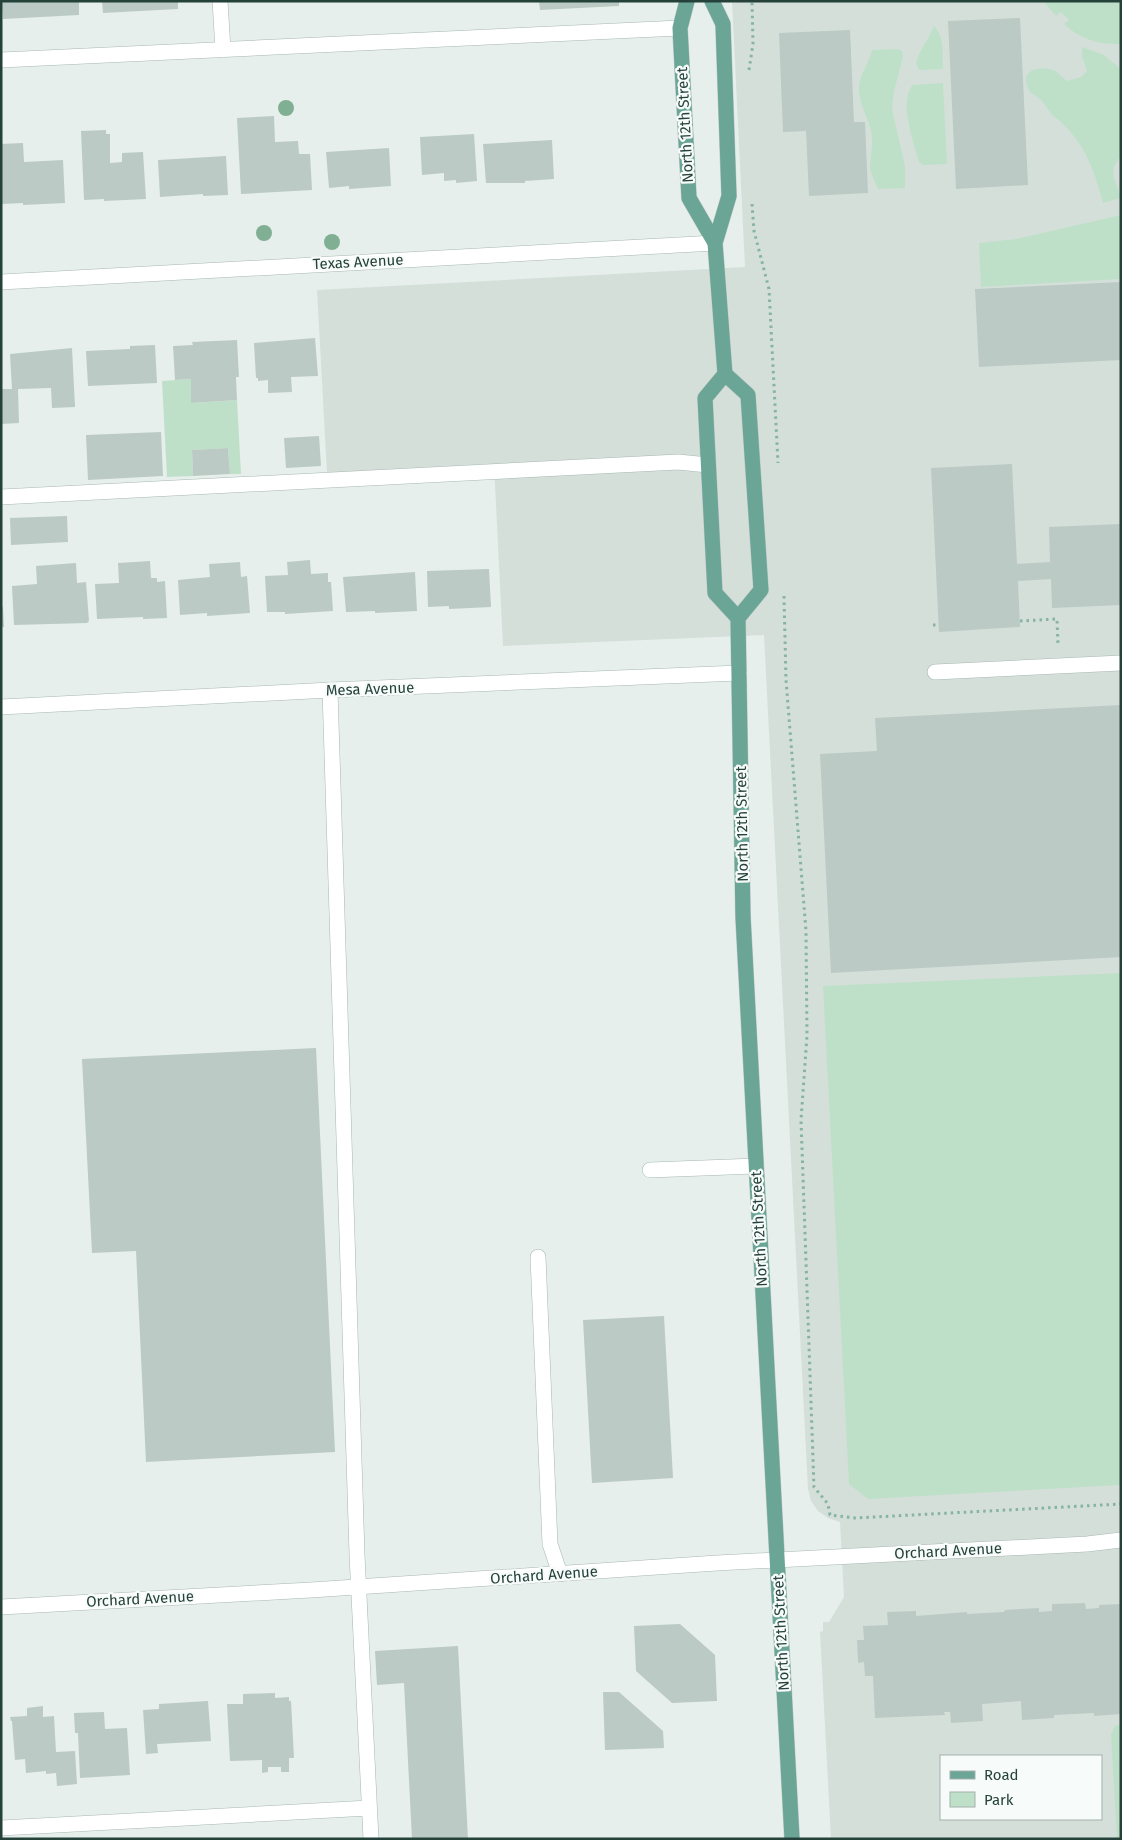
<svg xmlns="http://www.w3.org/2000/svg" width="1122" height="1840" viewBox="0 0 1122 1840" font-family="'Fira Sans',sans-serif">
  <rect width="100%" height="100%" fill="#e6efeb"/>
  <path fill="#d4dfda" fill-rule="evenodd" d="M732 1H1121V1839H831L820 1632 823 1631V1622H829L844 1597 840 1522 828 1518 818 1511 811 1501 808 1489 764 635 503 646 494 464 327 473 317 290 745 267ZM941 1756H1101V1819H941Z"/>
  <path fill="#bfe0c8" d="M1043 1H1121V44C1100 45 1079 39 1064 24L1069 20 1061 12 1056 16Z
    M934 26C945 37 942 54 943 69L919 70 916 63C919 50 929 39 934 26Z
    M1082 47 1104 55 1121 69V156L1114 166 1113 174 1121 198 1103 203C1095 173 1087 148 1064 125 1061 121 1056 118 1052 115 1048 110 1045 104 1041 100 1037 96 1031 94 1029 90 1018 70 1040 64 1055 71 1059 73 1063 78 1067 81L1081 77 1087 71 1082 57Z
    M898 49 902 51 903 57 894 91 892 109 905 166V188L878 189C875 182 871 174 870 167 870 155 874 144 871 132 868 116 858 103 859 87 860 74 869 63 872 50Z
    M943 83 947 164 923 165 919 162C914 144 898 100 913 85Z
    M1121 215V279L981 287 979 243 1016 239Z
    M191 379 192 403 237 400 241 474H230L228 448 192 450 193 476 167 477 162 381Z
    M1121 973V1485L868 1499 849 1484 823 986Z
    M1121 1724V1839H1117L1111 1735 1115 1726Z"/>
  <path fill="#bbcac4" d="M2 1H79V15L3 19Z
    M102 1H178V9L103 13Z
    M539 1H619V6L540 10Z
    M1020 18 1028 185 956 189 948 21Z
    M850 30 854 122H865L868 193 809 196 806 131 783 132 779 33Z
    M274 116 275 142 298 141 299 154H310L312 190 241 194 237 118Z
    M106 130V134H110V163L122 162V153L143 152 146 199 104 201V199L84 200 81 131Z
    M474 134 477 181 456 183V180L444 181V173L422 175 420 137Z
    M552 140 554 179 525 181V183H486L483 144Z
    M23 143 24 162 63 160 65 203 23 205V203L2 204 1 144Z
    M389 148 391 186 349 189V186L329 188 326 152Z
    M226 156 228 195 203 196V194L160 197 158 160Z
    M1121 282V360L979 367 975 289Z
    M315 338 318 376 291 377 292 392 268 393V380L258 381V378H256L254 343Z
    M237 340 239 377H236L237 400 191 403V379L175 380 173 346 193 345 192 342Z
    M155 345 157 383 88 386 86 351 130 349V346Z
    M72 348 75 407 52 408 51 388 18 389 19 423 1 424V389H12L10 354Z
    M161 432 163 476 88 480 86 435Z
    M319 436 321 466 286 468 284 438Z
    M228 448 230 474 193 476 192 450Z
    M1012 464 1017 564 1050 562 1049 527 1121 524V605L1052 608 1051 579 1018 581 1020 627 939 632 931 468Z
    M67 516 68 542 11 545 10 518Z
    M310 560 311 574 328 573V582H331L333 611 285 614V612H267L265 576 288 575 287 562Z
    M150 561 151 578H157V582L165 581 167 618 143 619V617L97 619 95 584 119 583 118 563Z
    M240 562 241 577 247 576 250 613 207 616V613L180 615 178 580 210 577 209 564Z
    M76 563 77 583 86 582 89 621 87 623 14 625 12 586 37 584 36 566Z
    M489 569 491 607 449 609V606L428 607 427 571Z
    M415 572 417 611 375 613V611L346 612 343 577Z
    M1 607H3L4 627H1Z
    M1121 705V957L831 973 820 754 877 751 875 718Z
    M316 1048 335 1452 146 1462 136 1251 92 1253 82 1059Z
    M664 1316 673 1478 592 1483 583 1320Z
    M1085 1603 1086 1609 1099 1608V1605L1121 1604V1714L1094 1716V1713L1054 1715V1718L1022 1720 1021 1701 982 1704 983 1721 951 1723 950 1712H944L945 1715 875 1718 873 1676H865L864 1662 858 1663 857 1640H864L863 1626 888 1625 887 1612 916 1611V1616L967 1612V1614L1004 1612 1005 1610 1039 1608V1612L1052 1611V1604Z
    M680 1624 715 1655 717 1701 672 1703 636 1671 634 1626Z
    M458 1646 468 1839H412L404 1683 377 1685 375 1651Z
    M603 1692H619L663 1731 664 1748 605 1750Z
    M275 1693V1698L289 1697V1701H291L294 1758H289V1772H281V1767H268V1772L262 1773V1760L230 1761 227 1704H243V1694Z
    M208 1701 211 1741 157 1744 158 1753 146 1754 143 1710 159 1709V1704Z
    M43 1706V1717L54 1716 56 1752 75 1751 77 1784 57 1786 56 1773 46 1774V1771L26 1773 25 1759 15 1760 12 1721H11L10 1717 27 1716V1708Z
    M104 1712 105 1729 127 1728 130 1775 80 1778 78 1733H75L74 1713Z"/>
  <g fill="none" stroke-linecap="round" stroke-linejoin="round">
    <defs>
      <path id="service" d="M220 1 223 50
        M1 60 680 28
        M1 497 678 462 708 465
        M330 690 357 1555 371 1839
        M650 1170 756 1166
        M538 1257 550 1544 560 1574
        M1 1828 369 1808"/>
      <path id="pedestrian" d="M935 672 1121 663"/>
      <path id="minor" d="M1 282 715 243
        M1 707 330 690 739 673"/>
      <path id="tertiary" d="M1 1607 311 1590 717 1563 1087 1544 1121 1540"/>
      <path id="primary" d="M687 1 680 28 689 198 715 243
        M712 1 723 24 729 196 715 243 725 374 705 398 715 593 738 618 761 590 748 395 725 374
        M738 618 743 917 792 1839"/>
    </defs>
    <use href="#service" stroke="#a8b8b2" stroke-width="16"/>
    <use href="#pedestrian" stroke="#a8b8b2" stroke-width="16"/>
    <use href="#minor" stroke="#a8b8b2" stroke-width="16"/>
    <use href="#tertiary" stroke="#a8b8b2" stroke-width="16"/>
    <use href="#primary" stroke="#c2cac8" stroke-width="16"/>
    <path stroke="#86b3a5" stroke-width="3" stroke-dasharray="2.5 4" stroke-linecap="butt" d="M749 70 753 44 752 1
      M752 204 754 231 769 289 778 463
      M784 596 786 680 806 931 807 1036 801 1120 814 1487 828 1504 830 1515 855 1518 1121 1504
      M1020 621 1057 619 1058 645
      M933 625H939"/>
    <use href="#service" stroke="#fff" stroke-width="15"/>
    <use href="#pedestrian" stroke="#fff" stroke-width="15"/>
    <use href="#minor" stroke="#fff" stroke-width="15"/>
    <use href="#tertiary" stroke="#fff" stroke-width="15"/>
    <use href="#primary" stroke="#6aa596" stroke-width="15"/>
  </g>
  <g fill="#80af93">
    <circle cx="286" cy="108" r="8"/>
    <circle cx="264" cy="233" r="8"/>
    <circle cx="332" cy="242" r="8"/>
  </g>
  <g text-anchor="middle" dominant-baseline="central" stroke-width="4.5" stroke-linejoin="round" paint-order="stroke">
    <g font-size="15" fill="#24423a" stroke="#f7fbf9">
      <text transform="translate(685 125) rotate(-93)">North 12th Street</text>
      <text transform="translate(358 262) rotate(-3)">Texas Avenue</text>
      <text transform="translate(370 689) rotate(-2)">Mesa Avenue</text>
      <text transform="translate(742 824) rotate(-91)">North 12th Street</text>
      <text transform="translate(759 1229) rotate(-93)">North 12th Street</text>
      <text transform="translate(948 1551) rotate(-3)">Orchard Avenue</text>
      <text transform="translate(544 1575) rotate(-4)">Orchard Avenue</text>
      <text transform="translate(140 1599) rotate(-3)">Orchard Avenue</text>
      <text transform="translate(781 1633) rotate(-93)">North 12th Street</text>
    </g>
  </g>
  <rect width="1122" height="1840" fill="none" stroke="#24423a" stroke-width="5"/>
  <rect x="940" y="1755" width="162" height="65" fill="#f7fbf9" stroke="#a3b1ad"/>
  <rect x="950" y="1771" width="25" height="8" fill="#6aa596" stroke="#a3b1ad"/>
  <text x="984" y="1780" font-size="15" fill="#24423a">Road</text>
  <rect x="950" y="1792" width="25" height="15" fill="#bfe0c8" stroke="#a3b1ad"/>
  <text x="984" y="1805" font-size="15" fill="#24423a">Park</text>
</svg>
